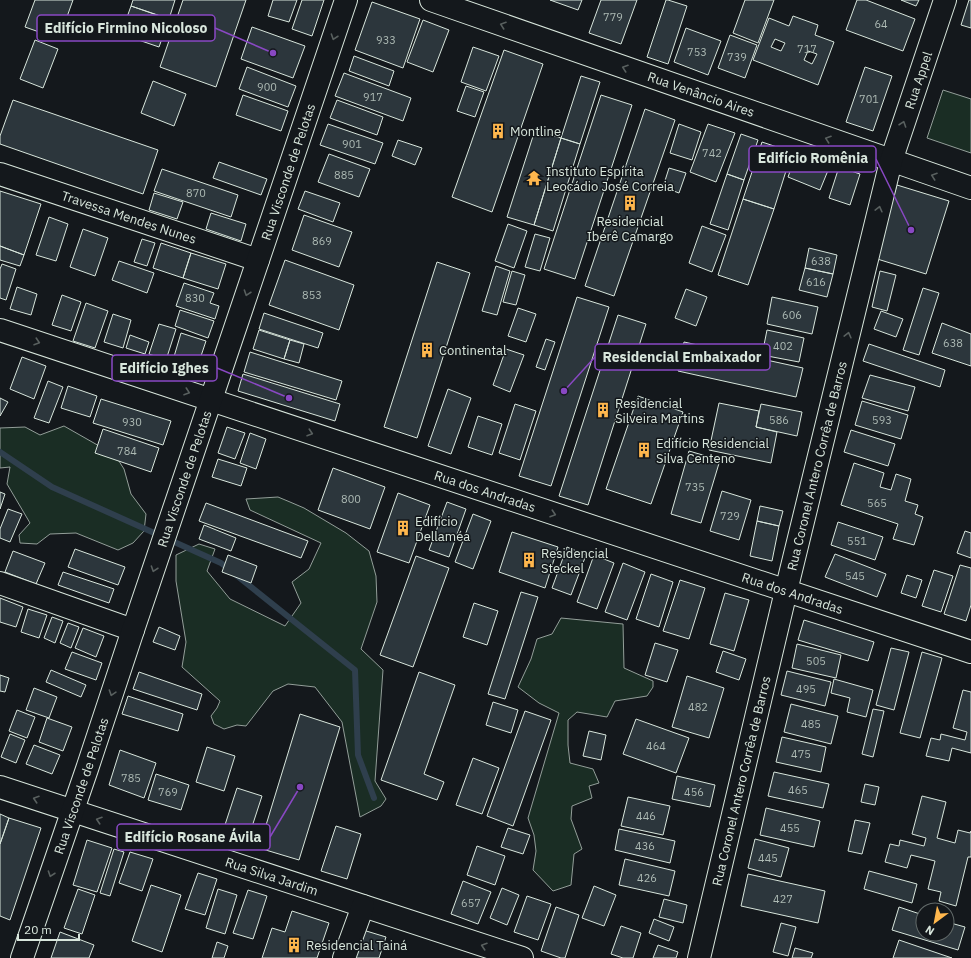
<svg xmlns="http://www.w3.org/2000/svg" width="971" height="958" viewBox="0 0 971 958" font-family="'IBM Plex Sans',sans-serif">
  <rect width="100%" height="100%" fill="#14181c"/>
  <path fill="#1a2d24" stroke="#939e99" d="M943 90 971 99V153L927 138Z
    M64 426 115 455 124 469 131 494 146 514 144 531 133 543 118 550 76 533 50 534 37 544 20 543 19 535 30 523 7 484 10 467 0 468V428L25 427 40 435Z
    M278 497 290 502 304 508 346 533 369 551 376 576 377 602 361 649 383 670 375 781 386 799 381 806 360 817 342 722 315 687 288 684 273 691 246 726 237 725 224 729 214 724 211 716 217 708 220 701 182 667 186 642 176 581V555L199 544 215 549 207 571 230 599 285 626 301 603 292 582 309 569 321 543 250 510 246 499Z
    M561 618 623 624 624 668 653 681V687L647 696 615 701 607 717 577 712 568 720V745L570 763 593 769 599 783 589 786 592 798 572 806 571 819 582 849 574 854 571 885 553 891 533 870 536 851 534 835 528 818 559 713 539 703 518 687 531 659 537 639 552 634Z"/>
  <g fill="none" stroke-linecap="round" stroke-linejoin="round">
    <path stroke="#2f3f4d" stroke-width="6" d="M0 452 52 487 221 563 355 670 358 755 374 798"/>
  </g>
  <path fill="#2c363c" stroke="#d8e6dc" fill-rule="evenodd" d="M35 0H73L59 39 25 27Z
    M133 0H175L169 19 131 6Z
    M183 0H246L216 87 160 67Z
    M273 0H297L289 22 268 16Z
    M302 0H324L312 36 292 29Z
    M550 0H582L578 10Z
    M601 0H637L621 44 589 33Z
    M666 0H668L687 6 668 64 647 57Z
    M745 0H774L758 43 733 33Z
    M857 0H866L915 19 903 51 846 30Z
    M901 0H919L916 6Z
    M969 0H971V28L961 25Z
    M372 2 420 19 403 68 355 50Z
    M131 6 169 19 159 47 121 34Z
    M793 16 818 25 815 35 834 42 818 85 753 60 769 18 789 26ZM775 39 785 43 781 51 771 47ZM808 51 817 54 812 64 804 60Z
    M423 20 449 30 433 72 407 62Z
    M252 27 305 46 293 78 241 59Z
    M686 28 721 41 708 75 674 62Z
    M730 35 757 45 745 78 718 68Z
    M35 40 58 49 43 88 20 79Z
    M473 47 499 56 486 91 461 82Z
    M504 50 543 64 492 212 452 197Z
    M354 56 394 71 389 86 349 71Z
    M247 67 296 86 288 107 239 89Z
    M865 67 892 76 873 131 846 122Z
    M344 73 411 98 403 121 335 96Z
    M581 76 600 82 580 144 561 138Z
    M153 81 186 94 174 126 141 113Z
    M466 86 484 92 475 117 457 111Z
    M243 95 288 111 281 131 236 115Z
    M601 95 632 105 575 279 544 269Z
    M13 100 158 150 143 194 0 144V136Z
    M337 100 383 117 377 135 330 118Z
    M645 109 675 120 614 296 585 286Z
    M328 124 383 143 375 164 320 145Z
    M679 124 701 132 692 160 670 153Z
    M708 124 735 133 716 182 690 172Z
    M535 130 561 138 534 225 507 217Z
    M741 134 758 140 744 180 727 174Z
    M561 138 580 144 553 231 534 225Z
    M398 140 422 148 415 165 392 156Z
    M762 142 792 152 774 209 743 199Z
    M329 154 370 169 359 197 318 182Z
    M796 155 829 168 820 190 788 177Z
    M219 162 267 179 261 195 213 178Z
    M839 167 860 174 850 205 829 198Z
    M669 168 686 173 679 193 663 187Z
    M162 169 238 195 231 217 154 191Z
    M727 174 744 180 728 230 710 224Z
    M897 185 949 201 926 274 874 258Z
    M0 191 41 204 24 255 0 246Z
    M305 191 340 203 333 222 298 209Z
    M154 193 183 202 177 219 149 210Z
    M743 199 774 209 748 285 718 275Z
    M211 213 246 224 241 241 206 229Z
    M304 215 352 232 339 267 292 250Z
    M49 217 68 224 56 261 36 255Z
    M508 224 527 231 514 268 495 261Z
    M702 226 726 235 712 272 689 263Z
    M83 229 108 238 95 276 70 267Z
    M535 234 550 238 540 271 525 267Z
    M142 239 155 243 147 266 134 262Z
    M161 243 191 253 183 278 153 268Z
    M0 246 24 255 20 266 0 260Z
    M809 248 837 255 833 274 805 268Z
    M191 253 226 264 218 289 183 278Z
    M285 260 354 285 339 330 269 305Z
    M119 261 154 273 147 293 112 280Z
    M437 262 470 273 417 438 384 427Z
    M2 264 16 269 6 300 0 298V269Z
    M496 266 510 271 497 315 482 311Z
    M805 268 833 274 827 297 799 290Z
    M512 271 525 275 516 305 503 302Z
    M880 271 896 275 887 311 872 307Z
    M184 283 214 293 210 303 219 306 215 319 176 306Z
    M17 287 37 294 31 315 10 309Z
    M923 288 939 293 919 355 903 350Z
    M686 289 707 297 696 326 675 318Z
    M62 295 81 302 71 331 52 325Z
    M577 297 609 307 551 486 519 476Z
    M772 297 818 307 812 334 767 324Z
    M86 303 108 311 95 348 73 341Z
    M518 308 536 314 526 342 508 336Z
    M180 310 214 321 208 338 175 326Z
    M881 311 903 319 896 337 874 329Z
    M264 313 323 333 318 348 259 329Z
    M113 314 131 320 123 348 104 342Z
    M618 315 646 324 588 505 559 496Z
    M942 323 971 334V366L932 353Z
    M159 324 176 329 166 360 149 354Z
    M259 330 290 340 284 359 253 349Z
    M767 330 804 338 799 362 762 355Z
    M181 333 206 341 197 368 173 360Z
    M130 335 149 342 145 354 126 348Z
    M546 339 555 342 545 370 536 367Z
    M290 340 304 344 299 363 284 359Z
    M684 342 803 368 796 397 678 371Z
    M869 344 945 370 940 387 863 361Z
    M506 349 524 355 510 392 493 385Z
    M250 352 342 381 336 400 244 372Z
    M22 357 46 366 34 399 10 389Z
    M243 374 340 404 335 421 238 391Z
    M870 375 915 387 908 411 862 398Z
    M48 381 63 387 49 423 34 418Z
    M68 386 97 396 90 417 61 408Z
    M448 389 471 398 451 454 428 446Z
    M638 396 683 412 651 504 606 489Z
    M0 398 8 402 0 416Z
    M101 399 171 421 163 445 93 423Z
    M862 401 908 415 901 439 855 425Z
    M719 403 759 411 756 427 777 432 771 463 709 450Z
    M515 404 536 411 520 460 499 453Z
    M761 404 802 412 797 436 756 427Z
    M478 416 502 424 492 455 468 447Z
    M227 427 245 433 235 459 218 453Z
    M103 429 159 448 151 472 95 453Z
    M851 430 895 444 888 466 844 452Z
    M250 433 266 439 256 469 240 463Z
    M689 451 720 460 701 523 671 514Z
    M218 459 247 468 241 486 212 477Z
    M854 463 884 473 880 487 891 490 896 474 911 479 905 501 918 505 915 514 923 517 914 545 893 539 898 524 841 505Z
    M333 468 385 487 370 529 318 510Z
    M722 491 751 500 739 540 710 531Z
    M0 492 5 494 0 509Z
    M398 493 430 505 409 563 377 552Z
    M447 502 466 509 449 557 429 550Z
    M206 503 308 541 301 558 199 521Z
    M760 506 783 511 779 526 757 521Z
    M8 509 22 514 10 542 0 538V529Z
    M473 514 491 521 473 569 455 562Z
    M757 521 779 526 772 561 750 556Z
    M838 522 883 537 875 560 831 545Z
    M204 525 236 538 231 551 199 539Z
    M965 531 971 533V558L957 553Z
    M512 532 558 547 545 588 499 572Z
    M567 547 586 555 571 595 552 588Z
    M75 549 125 567 118 585 68 567Z
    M13 551 45 563 36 584 5 572Z
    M835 554 886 574 877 597 825 577Z
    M228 555 257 566 251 583 222 572Z
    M594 555 614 563 597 609 577 602Z
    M416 556 449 568 413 667 380 655Z
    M623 563 645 572 627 620 605 612Z
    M960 565 971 568V605L966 621 944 614Z
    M934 570 953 576 941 612 922 606Z
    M63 572 114 589 109 603 58 585Z
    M651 574 673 582 659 627 636 619Z
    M907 575 922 580 916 598 901 593Z
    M680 580 705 588 689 639 663 631Z
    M521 592 538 597 505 699 488 694Z
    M725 593 749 600 734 651 710 644Z
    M0 598 23 607 16 627 0 622Z
    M474 603 498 611 487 645 463 637Z
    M28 609 47 615 39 638 21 632Z
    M52 617 63 621 55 643 44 638Z
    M804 620 874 642 868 661 798 640Z
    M68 623 79 627 71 648 60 643Z
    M159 627 180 636 175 650 153 642Z
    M83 628 104 636 96 657 75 648Z
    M655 643 678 650 667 682 645 675Z
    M797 644 841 655 836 678 792 668Z
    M891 648 909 652 894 710 876 705Z
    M723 651 746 659 739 680 716 672Z
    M72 652 102 663 96 680 65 669Z
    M922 652 942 658 920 738 900 733Z
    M51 670 86 685 81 697 46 682Z
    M787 671 831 682 825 706 781 695Z
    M139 672 202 694 197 710 133 689Z
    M419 672 455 685 424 774 444 782 437 800 381 780Z
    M0 675 9 678 5 692 0 691Z
    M687 676 724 688 709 738 672 727Z
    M834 679 873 690 866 717 847 712 850 698 831 693Z
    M34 688 57 697 49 718 26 710Z
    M963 690 971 692V753L952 748 949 761 926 756 931 738 940 740 941 734 965 740 967 732 953 728Z
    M128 696 183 714 178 731 122 714Z
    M493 702 518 710 511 733 486 725Z
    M791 704 838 716 831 744 784 732Z
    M873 709 884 711 873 757 862 754Z
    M17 710 35 717 27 738 9 731Z
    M525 711 551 720 513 826 487 816Z
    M300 714 340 727 299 860 259 848Z
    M47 718 72 727 63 751 39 742Z
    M636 719 689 738 676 773 623 754Z
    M589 731 606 735 601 760 583 756Z
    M10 734 25 740 16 763 1 757Z
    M782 737 826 747 821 772 776 762Z
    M34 745 60 755 52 774 26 764Z
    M207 747 235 756 224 791 196 782Z
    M120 750 156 763 144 798 109 785Z
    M473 758 499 768 482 814 456 805Z
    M774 772 829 784 823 808 768 796Z
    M156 774 189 785 181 810 148 800Z
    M677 776 715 785 710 807 672 799Z
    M865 784 879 787 875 805 861 802Z
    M237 788 262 796 247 842 222 834Z
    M922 796 946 802 937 838 955 843 958 830 970 833 971 831V857H968L956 906 939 901 941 892 928 889 935 861 911 855 907 868 885 862 890 844 899 846 900 840 924 846 926 838 912 834Z
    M628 797 670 806 663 835 621 826Z
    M766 808 820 821 814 847 760 835Z
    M0 814 9 818 0 844Z
    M9 818 41 828 10 920 0 916V844Z
    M855 820 870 823 862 854 848 851Z
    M336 826 361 834 347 879 321 871Z
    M508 828 530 835 523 854 501 847Z
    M619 829 675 841 670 863 615 850Z
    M755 839 789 848 781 877 748 868Z
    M87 840 112 848 97 892 73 885Z
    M477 846 505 856 495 885 467 875Z
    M114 849 124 852 110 896 100 893Z
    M130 852 153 859 142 891 119 883Z
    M625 859 675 871 669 896 619 885Z
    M869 871 917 884 912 903 864 889Z
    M198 873 217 879 205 915 185 909Z
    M748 874 825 891 818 923 741 906Z
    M463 881 491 892 478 924 451 914Z
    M151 885 181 895 162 952 132 941Z
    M594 886 616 895 604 926 582 918Z
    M502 888 519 895 507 925 490 918Z
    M78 889 95 895 82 934 64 928Z
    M218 889 237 895 225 934 206 928Z
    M248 890 267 896 253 939 233 933Z
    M527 896 551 904 538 940 514 932Z
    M664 899 687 905 683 923 659 917Z
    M556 907 579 915 565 958H561L541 951Z
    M899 907 923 915V934H947V922L965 927 958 950 892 930Z
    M292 911 329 923 317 958H262L272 928 285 932Z
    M654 919 674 927 669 941 649 933Z
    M781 923 796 927 788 956 773 952Z
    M621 926 641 933 633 958H623L611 954Z
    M363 930 386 937 379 958H355Z
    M60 932 94 945 89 958H51Z
    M899 940 952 958H893Z
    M217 942 228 946 224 958H212Z
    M658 945 678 952 676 958H653Z
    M795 948 813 953 811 958H792Z"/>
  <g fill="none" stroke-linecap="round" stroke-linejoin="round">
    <defs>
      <g id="minor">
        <path id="s1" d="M431 0 971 188"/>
        <path id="s2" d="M0 174 258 260"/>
        <path id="s3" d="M0 330 971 652"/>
        <path d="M0 583 133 630"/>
        <path id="s4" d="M0 787 522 958"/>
        <path id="s5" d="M22 958 87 769 133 630 346 0"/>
        <path d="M344 958 363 906"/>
        <path id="s6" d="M699 958 786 591 891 161 945 0"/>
      </g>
    </defs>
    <use href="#minor" stroke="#d8e6dc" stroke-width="24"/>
    <use href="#minor" stroke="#14181c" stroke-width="22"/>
  </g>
  <defs><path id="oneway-chevron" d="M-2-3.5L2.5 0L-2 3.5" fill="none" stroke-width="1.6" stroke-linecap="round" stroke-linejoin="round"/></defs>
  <g stroke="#59605f">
    <use href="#oneway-chevron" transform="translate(503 25) rotate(-161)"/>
    <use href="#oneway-chevron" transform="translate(334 37) rotate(109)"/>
    <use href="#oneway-chevron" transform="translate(625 68) rotate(-161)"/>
    <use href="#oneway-chevron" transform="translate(903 124) rotate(-71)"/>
    <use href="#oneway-chevron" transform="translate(828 139) rotate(-161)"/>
    <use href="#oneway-chevron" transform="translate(934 176) rotate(-161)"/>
    <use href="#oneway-chevron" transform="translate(879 209) rotate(-76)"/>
    <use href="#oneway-chevron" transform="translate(247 293) rotate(109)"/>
    <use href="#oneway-chevron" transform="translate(848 335) rotate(-76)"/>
    <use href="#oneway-chevron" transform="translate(37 342) rotate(18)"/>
    <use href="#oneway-chevron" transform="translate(187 392) rotate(19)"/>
    <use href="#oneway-chevron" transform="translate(310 433) rotate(18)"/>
    <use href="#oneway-chevron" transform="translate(553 514) rotate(18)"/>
    <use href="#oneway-chevron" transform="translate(154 569) rotate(109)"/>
    <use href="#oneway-chevron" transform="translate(112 693) rotate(108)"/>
    <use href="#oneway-chevron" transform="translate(36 799) rotate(-162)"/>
    <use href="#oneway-chevron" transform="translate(99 820) rotate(-162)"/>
    <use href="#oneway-chevron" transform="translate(51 874) rotate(109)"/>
    <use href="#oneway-chevron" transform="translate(484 946) rotate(-162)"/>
  </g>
  <defs>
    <symbol id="building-bare" viewBox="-9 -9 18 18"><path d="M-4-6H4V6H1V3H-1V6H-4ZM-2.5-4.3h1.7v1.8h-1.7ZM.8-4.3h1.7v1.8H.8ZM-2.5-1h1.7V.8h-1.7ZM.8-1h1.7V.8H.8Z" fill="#ffb74d" stroke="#14181c" stroke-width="2.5" paint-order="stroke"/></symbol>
    <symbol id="temple-bare" viewBox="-9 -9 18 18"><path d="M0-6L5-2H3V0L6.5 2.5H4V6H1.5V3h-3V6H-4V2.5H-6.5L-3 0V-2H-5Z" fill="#ffb74d" stroke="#14181c" stroke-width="2.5" paint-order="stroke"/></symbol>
  </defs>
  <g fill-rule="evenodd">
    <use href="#building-bare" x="487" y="120" width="22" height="22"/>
    <use href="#temple-bare" x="523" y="167" width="22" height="22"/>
    <use href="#building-bare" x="619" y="192" width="22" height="22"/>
    <use href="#building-bare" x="416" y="339" width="22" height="22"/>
    <use href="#building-bare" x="592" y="399" width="22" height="22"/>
    <use href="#building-bare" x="633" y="439" width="22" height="22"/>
    <use href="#building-bare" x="392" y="517" width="22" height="22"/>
    <use href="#building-bare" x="518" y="549" width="22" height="22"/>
    <use href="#building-bare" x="283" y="934" width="22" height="22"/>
  </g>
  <g text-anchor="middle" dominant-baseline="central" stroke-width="3" stroke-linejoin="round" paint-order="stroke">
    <g font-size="11" fill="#adbab4">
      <text x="613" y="17">779</text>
      <text x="881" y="24">64</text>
      <text x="386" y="40">933</text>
      <text x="807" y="49">717</text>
      <text x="697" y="52">753</text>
      <text x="737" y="57">739</text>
      <text x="267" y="87">900</text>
      <text x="373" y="97">917</text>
      <text x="869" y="99">701</text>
      <text x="352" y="144">901</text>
      <text x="712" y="153">742</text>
      <text x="344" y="175">885</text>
      <text x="196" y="193">870</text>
      <text x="322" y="241">869</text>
      <text x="821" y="261">638</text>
      <text x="816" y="282">616</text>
      <text x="312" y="295">853</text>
      <text x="195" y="298">830</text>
      <text x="792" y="315">606</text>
      <text x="953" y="343">638</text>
      <text x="783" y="346">402</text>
      <text x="779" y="420">586</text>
      <text x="882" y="420">593</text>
      <text x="132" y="422">930</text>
      <text x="127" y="451">784</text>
      <text x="695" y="487">735</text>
      <text x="351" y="499">800</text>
      <text x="877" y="503">565</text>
      <text x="730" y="516">729</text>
      <text x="857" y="541">551</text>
      <text x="855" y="576">545</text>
      <text x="816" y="661">505</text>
      <text x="806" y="689">495</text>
      <text x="698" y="707">482</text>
      <text x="811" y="724">485</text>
      <text x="656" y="746">464</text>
      <text x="801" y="754">475</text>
      <text x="131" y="778">785</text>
      <text x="798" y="790">465</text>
      <text x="168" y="792">769</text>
      <text x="694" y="792">456</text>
      <text x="646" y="816">446</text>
      <text x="790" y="828">455</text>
      <text x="645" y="846">436</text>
      <text x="768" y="858">445</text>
      <text x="647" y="878">426</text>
      <text x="783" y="899">427</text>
      <text x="471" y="903">657</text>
    </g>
    <g font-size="13" fill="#d8e6dc" stroke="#14181c">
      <text stroke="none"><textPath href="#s6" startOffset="905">Rua Appel</textPath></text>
      <text stroke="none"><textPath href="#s1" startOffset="286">Rua Venâncio Aires</textPath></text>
      <text stroke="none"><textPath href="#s5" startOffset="830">Rua Visconde de Pelotas</textPath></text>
      <text stroke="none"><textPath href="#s2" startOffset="136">Travessa Mendes Nunes</textPath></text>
      <text stroke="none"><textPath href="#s6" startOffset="506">Rua Coronel Antero Corrêa de Barros</textPath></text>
      <text stroke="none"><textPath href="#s5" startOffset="506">Rua Visconde de Pelotas</textPath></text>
      <text stroke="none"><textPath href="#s3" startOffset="511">Rua dos Andradas</textPath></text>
      <text stroke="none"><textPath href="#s3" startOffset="835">Rua dos Andradas</textPath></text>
      <text stroke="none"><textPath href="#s6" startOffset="182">Rua Coronel Antero Corrêa de Barros</textPath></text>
      <text stroke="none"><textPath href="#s5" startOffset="182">Rua Visconde de Pelotas</textPath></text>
      <text stroke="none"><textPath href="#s4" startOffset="286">Rua Silva Jardim</textPath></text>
    </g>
    <g font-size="13" fill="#d8e6dc" stroke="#14181c" text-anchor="start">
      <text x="510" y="131">Montline</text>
      <text x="546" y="171">Instituto Espírita<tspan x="546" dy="15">Leocádio José Correia</tspan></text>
      <text x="630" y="221" text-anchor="middle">Residencial<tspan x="630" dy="15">Iberê Camargo</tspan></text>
      <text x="439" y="350">Continental</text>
      <text x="615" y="403">Residencial<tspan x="615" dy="15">Silveira Martins</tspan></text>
      <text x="656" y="443">Edifício Residencial<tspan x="656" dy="15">Silva Centeno</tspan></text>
      <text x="415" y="521">Edifício<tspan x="415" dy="15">Dellaméa</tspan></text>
      <text x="541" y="553">Residencial<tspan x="541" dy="15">Steckel</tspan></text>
      <text x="306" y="945">Residencial Tainá</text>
    </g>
  </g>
  <path fill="none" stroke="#8948c3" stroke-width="1.5" d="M273 53L215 28M911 230L876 159M564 391L595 357M289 398L217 368M300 787L270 837"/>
  <g fill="#8948c3" stroke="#14181c" stroke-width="1.5">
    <circle cx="273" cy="53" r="4"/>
    <circle cx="911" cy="230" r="4"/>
    <circle cx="564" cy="391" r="4"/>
    <circle cx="289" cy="398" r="4"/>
    <circle cx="300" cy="787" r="4"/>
  </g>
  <g fill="#14181c" stroke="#8948c3" stroke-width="1.5">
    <rect x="37" y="15" width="178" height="26" rx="4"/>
    <rect x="749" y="146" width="127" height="26" rx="4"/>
    <rect x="595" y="344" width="175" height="26" rx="4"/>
    <rect x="112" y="355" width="105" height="26" rx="4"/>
    <rect x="117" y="824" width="153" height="26" rx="4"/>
  </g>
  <g font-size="14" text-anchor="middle" font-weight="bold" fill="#d8e6dc">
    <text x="126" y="33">Edifício Firmino Nicoloso</text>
    <text x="813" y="163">Edifício Romênia</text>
    <text x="682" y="362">Residencial Embaixador</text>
    <text x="164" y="373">Edifício Ighes</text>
    <text x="193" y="842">Edifício Rosane Ávila</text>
  </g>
  <g transform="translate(935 922) rotate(212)"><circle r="19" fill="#14181c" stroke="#626a69"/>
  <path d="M0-3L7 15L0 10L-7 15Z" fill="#ffb74d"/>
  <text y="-6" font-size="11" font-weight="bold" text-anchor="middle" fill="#d8e6dc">N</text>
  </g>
  <path d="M18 934v6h61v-6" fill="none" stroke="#d8e6dc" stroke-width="2"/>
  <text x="24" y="934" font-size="12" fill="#d8e6dc" stroke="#14181c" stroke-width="3" paint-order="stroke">20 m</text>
</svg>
